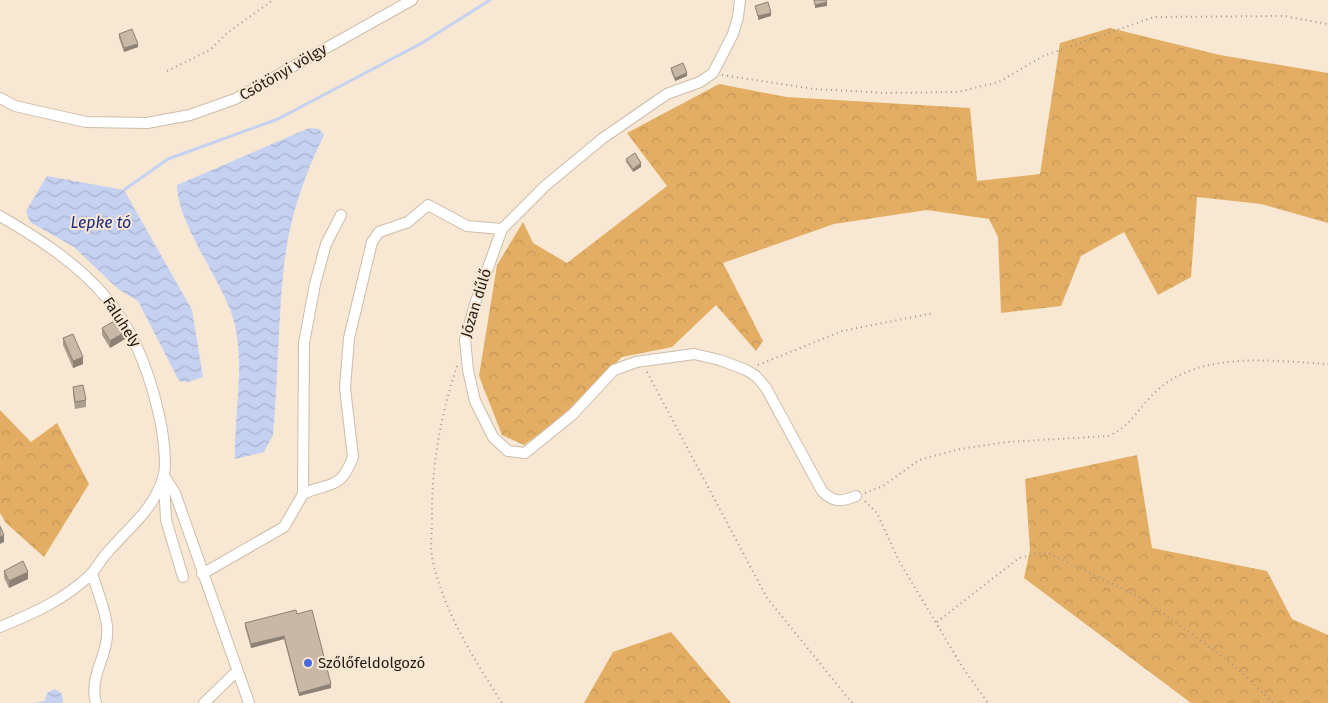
<svg xmlns="http://www.w3.org/2000/svg" width="1328" height="703" viewBox="0 0 1328 703" font-family="'Fira Sans',sans-serif">
  <defs>
    <pattern id="forest-crowns" width="20" height="18" patternUnits="userSpaceOnUse" patternTransform="scale(1.25)"><rect width="20" height="18" fill="#e3ae64"/><path d="M2 6a3 3 0 1 1 6 0M12 15a3 3 0 1 1 6 0" fill="none" stroke="#c29556"/></pattern>
    <pattern id="water-waves" width="16" height="10" patternUnits="userSpaceOnUse" patternTransform="scale(1.25)"><rect width="16" height="10" fill="#c5d1f1"/><path d="M0 5q4-4 8 0t8 0" fill="none" stroke="#a9b3ce"/></pattern>
  </defs>
  <rect width="100%" height="100%" fill="#f7e7d3"/>
  <path fill="url(#forest-crowns)" d="M1110 28 1220 55 1328 73V223L1261 204 1197 197 1191 277 1158 295 1124 232 1081 256 1061 306 1001 313 998 237 989 219 927 210 834 224 723 263 763 341 756 351 716 305 672 347 622 357 558 420 524 445 502 435 479 376 497 265 523 222 533 243 567 263 667 186 627 133 719 84 786 97 970 108 977 181 1040 174 1060 43Z
    M0 410 31 442 57 423 89 484 44 557 6 523 0 513Z
    M1137 455 1152 548 1267 571 1292 619 1328 635V703H1191L1024 578 1030 550 1025 479Z
    M671 632 731 703H584L613 652Z"/>
  <path fill="url(#water-waves)" d="M309 128 319 129 324 135C304 175 289 220 284 265 278 321 278 379 273 435L264 452 235 459C234 412 246 364 233 318 221 279 177 223 177 185Z
    M47 176 124 190 192 310 203 377 188 382 179 381 138 301 118 289 74 247 30 222 26 211Z
    M55 689 62 694 63 703H33L45 701 47 693Z"/>
  <g fill="none" stroke-linecap="round" stroke-linejoin="round">
    <path stroke="#c5d1f1" stroke-width="3" d="M124 190 168 159 278 119 422 43 490 0"/>
    <defs>
      <path id="minor" d="M740 0 738 17 733 34 713 73 700 82 667 94 603 138 545 186 502 229 475 304 465 340 468 370 475 401 493 437 508 451 525 453 573 414 614 370 636 362 694 354 720 360 746 370 756 376 766 388 822 491C834 503 841 502 856 496
        M0 98 15 106 86 122 147 123 190 115 235 99 412 0
        M0 216C88 267 135 309 158 411 162 426 168 464 163 478 153 511 128 528 107 553 101 559 97 568 91 574 66 599 32 614 0 627
        M164 476 175 493 249 703
        M164 480 166 520 183 577
        M303 494C329 481 340 492 353 457L345 388 349 338 372 242 379 232 408 222 428 205 467 226 502 229
        M92 573C97 590 105 609 107 626 110 654 88 676 96 703
        M202 574 284 527 303 494 304 343 315 284 326 244 341 215
        M204 703 237 671"/>
    </defs>
    <use href="#minor" stroke="#ccbda9" stroke-width="12"/>
    <path stroke="#a19587" stroke-width="2" stroke-dasharray="1 4" stroke-linecap="butt" d="M167 71 210 50 227 33 273 0
      M722 75 814 89 886 93 958 92 999 82 1043 56 1154 17 1284 16 1328 24
      M758 365 842 331 934 313
      M457 366C440 417 431 469 432 522 432 533 430 546 432 557 442 609 474 659 502 703
      M647 372 767 598 852 703
      M865 493 883 486 919 460 960 449 1007 442 1108 436C1132 427 1141 403 1161 387 1206 351 1274 361 1328 364
      M865 501 877 513 899 561 963 668 988 703
      M937 622 1019 558 1046 552 1142 598 1235 666 1273 703"/>
    <use href="#minor" stroke="#fff" stroke-width="10"/>
  </g>
  <path fill="#ac9e8e" d="M119 34 138 47 124 52 119 38Z
    M671 68 687 76 675 81 671 71Z
    M626 159 641 167 633 172 626 162Z
    M102 328 125 339 110 348 102 335Z
    M63 338 83 364 73 368 63 345Z
    M73 387 86 400V407L75 409 73 394Z
    M4 571 28 579 9 588 4 578Z
    M297 614 331 688 299 696 284 639 251 648 245 627V623Z"/>
  <path fill="#8c8174" d="M827 2V6L815 8V5Z
    M771 13V16L758 20V16Z
    M138 44V47L124 52V48Z
    M687 73V76L675 81V78Z
    M641 163V167L633 172V169Z
    M125 332V339L110 348V341Z
    M83 357V364L73 368V361Z
    M4 535V542L0 544V537Z
    M28 572V579L9 588V581Z
    M284 636V639L251 648V644Z
    M331 684V688L299 696V693Z"/>
  <path fill="#c8b8a5" stroke="#8c8174" d="M814 0H826L827 2 815 5Z
    M768 2 771 13 758 16 755 6Z
    M132 29 138 44 124 48 119 34Z
    M683 63 687 73 675 78 671 68Z
    M635 153 641 163 633 169 626 159Z
    M118 319 125 332 110 341 102 328Z
    M73 334 83 357 73 361 63 338Z
    M83 385 86 400 75 402 73 387Z
    M0 526 4 535 0 537Z
    M23 561 28 572 9 581 4 571Z
    M296 610 297 614 312 610 331 684 299 693 284 636 251 644 245 623Z"/>
  <circle fill="#4a6ade" stroke="#f7e7d3" stroke-width="2" cx="308" cy="663" r="5"/>
  <g text-anchor="middle" dominant-baseline="central" stroke-width="4" stroke-linejoin="round" paint-order="stroke">
    <g font-size="15" fill="#221c15" stroke="#f7e7d3">
      <text transform="translate(283 72) rotate(-30)">Csötönyi völgy</text>
      <text transform="translate(476 303) rotate(-73)">Józan dűlő</text>
      <text transform="translate(122 322) rotate(57)">Faluhely</text>
    </g>
    <g font-size="15" fill="#221c15" stroke="#f7e7d3" text-anchor="start">
      <text x="318" y="663">Szőlőfeldolgozó</text>
    </g>
    <g font-size="16" font-style="italic" fill="#1c2d82" stroke="#f7e7d3">
      <text x="101" y="222">Lepke tó</text>
    </g>
  </g>
</svg>
